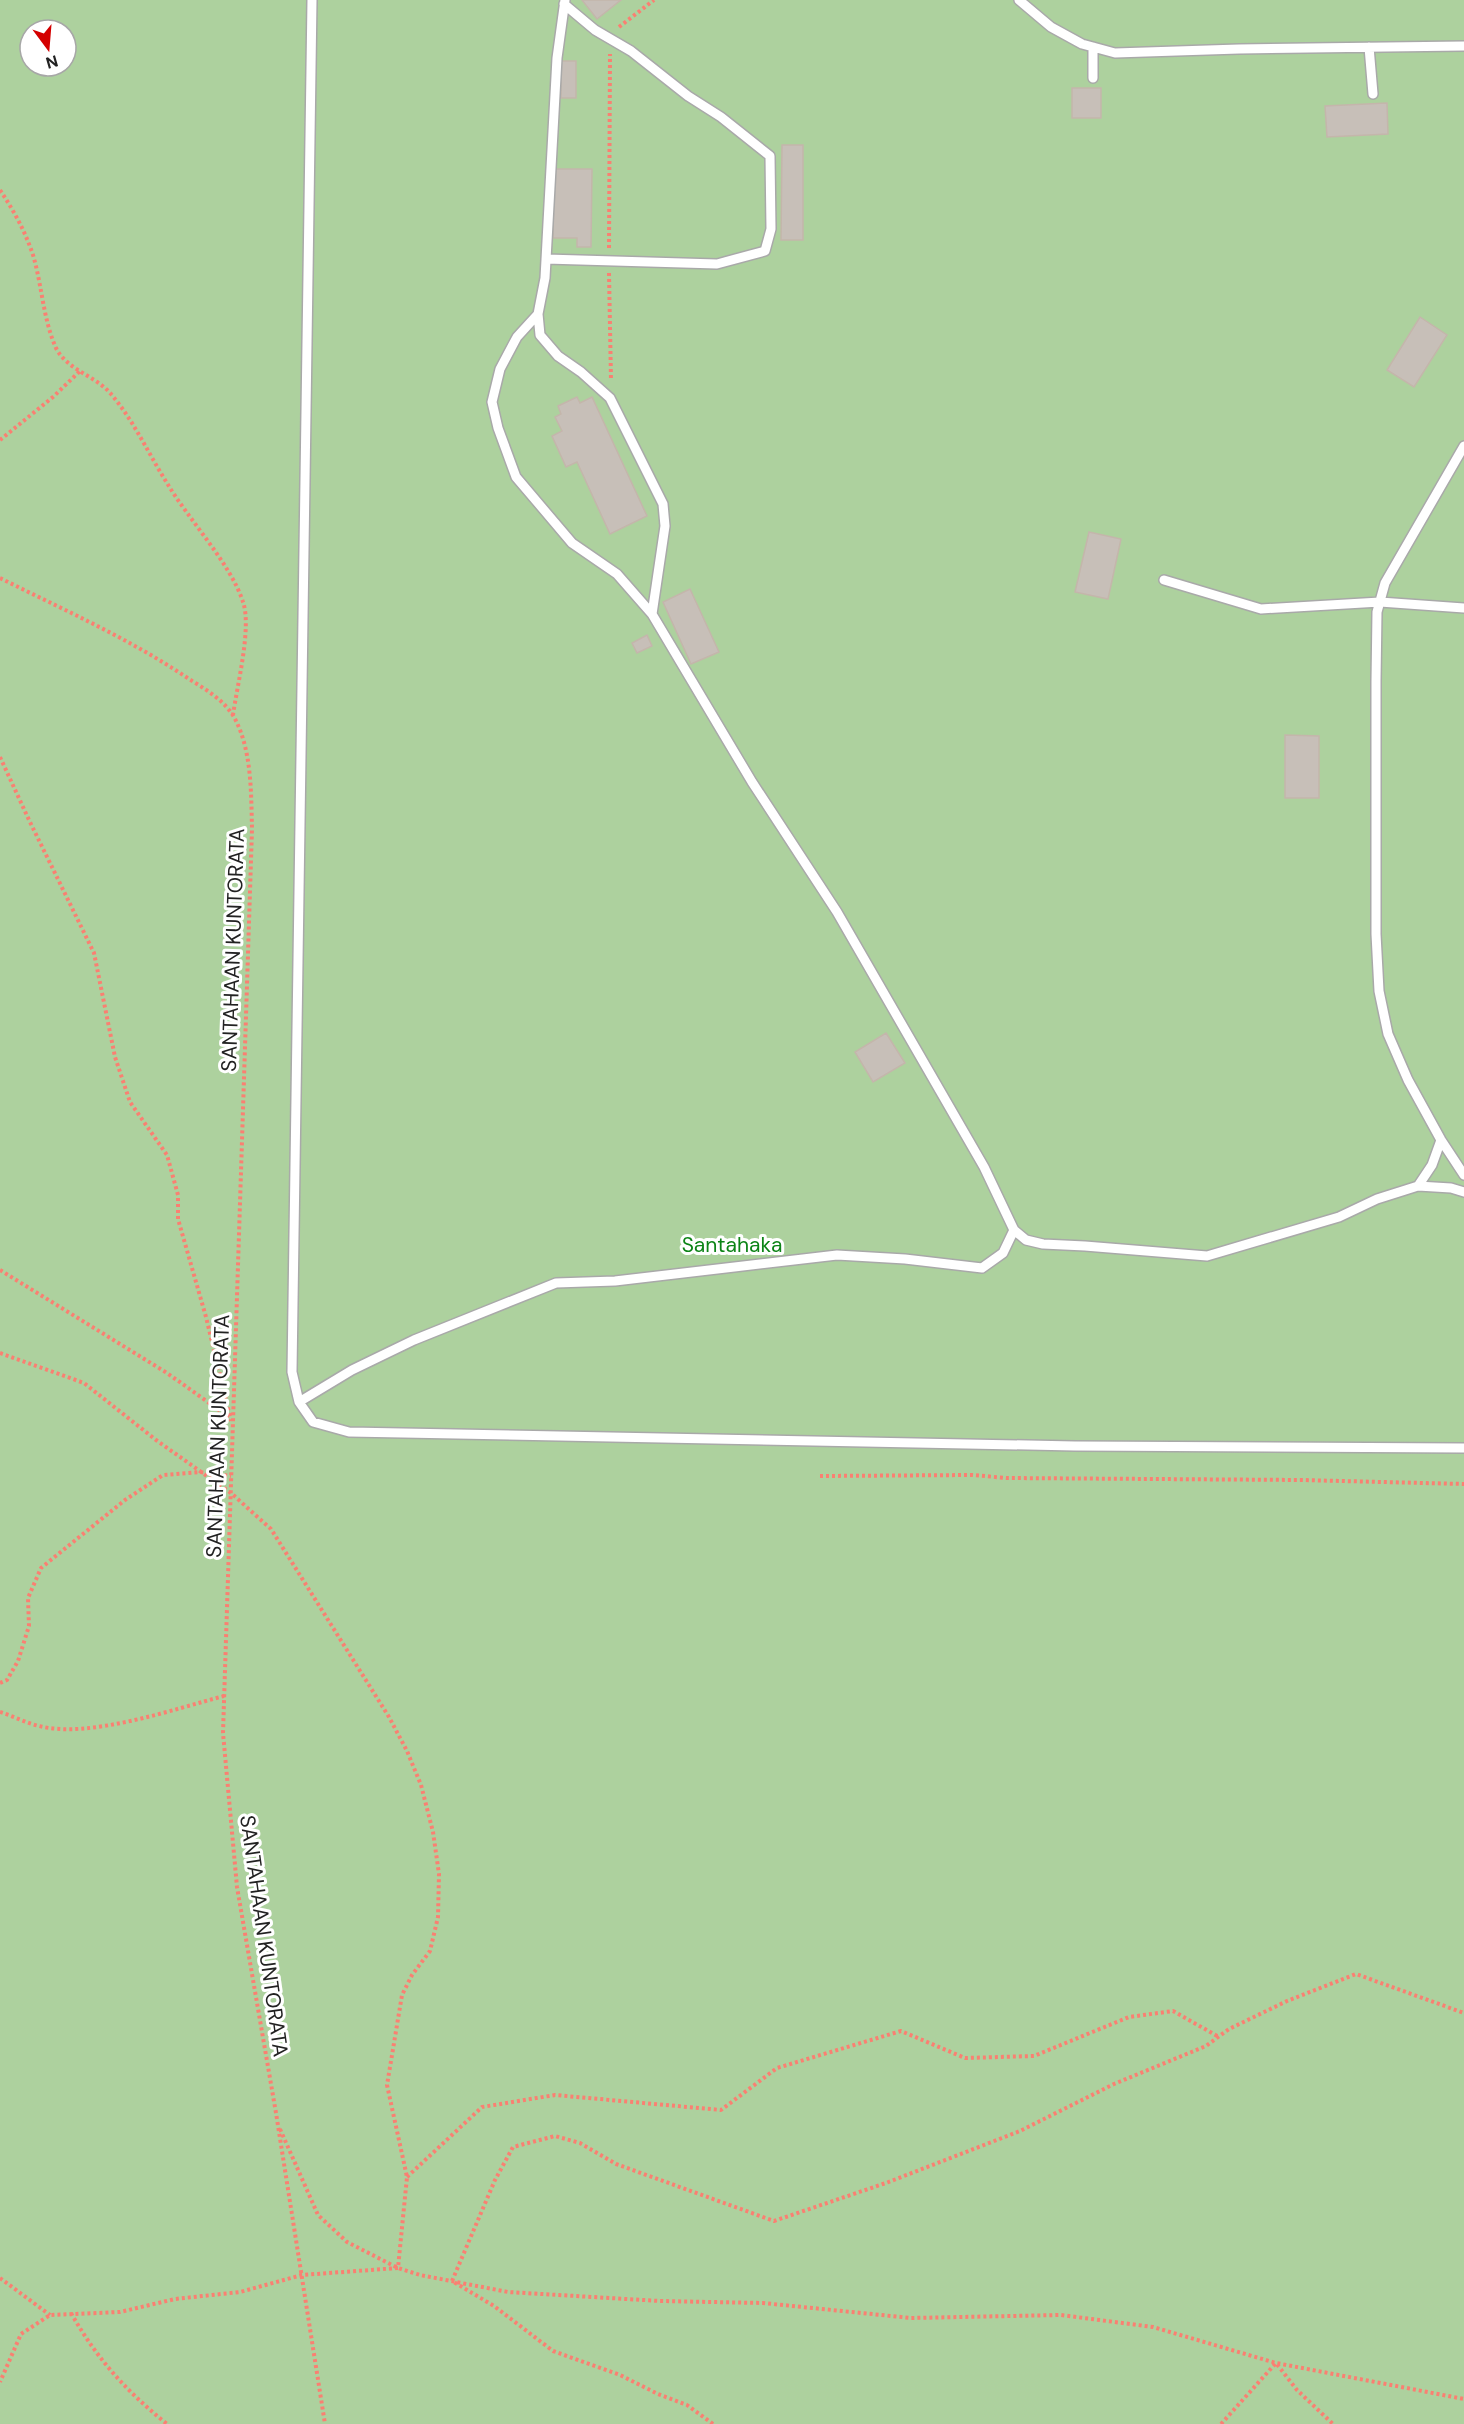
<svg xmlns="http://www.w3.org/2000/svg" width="1464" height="2424" viewBox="0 0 1464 2424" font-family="'DM Sans',sans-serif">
  <rect width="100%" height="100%" fill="#f2efe9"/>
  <path fill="#add19e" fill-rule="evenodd" d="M0 0H1464V2424H0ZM30 30H66V66H30Z"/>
  <path fill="#c7bfb8" stroke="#c4b6ab" stroke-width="1.5" d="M582 0H621L597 19Z
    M561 61H576V98H561Z
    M1072 88H1101V118H1072Z
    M1387 103 1388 134 1327 137 1325 106Z
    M782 145H803V240H781Z
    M554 169H592L591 247H577V238H553Z
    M1420 317 1447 335 1414 387 1387 370Z
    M577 397 580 403 592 397 647 516 610 534 577 462 566 467 552 436 562 431 555 417 561 414 558 406Z
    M1089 532 1121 539 1108 599 1075 592Z
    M690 589 719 652 691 664 663 602Z
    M647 635 652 646 637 653 632 643Z
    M1285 735 1319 736V798H1285Z
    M886 1033 905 1063 873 1082 855 1052Z"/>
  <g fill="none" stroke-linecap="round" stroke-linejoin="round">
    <defs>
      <path id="lane" d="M312 0 292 1372 299 1402 313 1422 349 1432 1075 1446 1464 1448
        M1019 0 1051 27 1082 44 1115 53 1239 49 1464 46
        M1093 47V78
        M1369 47 1373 94
        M546 259 717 264 765 251 771 229 770 156 721 117 688 96 631 51 595 30 564 4
        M538 314 540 335 558 356 581 372 610 398 663 504 665 526 652 614
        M1464 446 1385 583 1377 612 1376 681V934L1379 991 1388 1034 1408 1080 1441 1140 1464 1175
        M1164 580 1261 609 1380 602 1464 608
        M1418 1186 1451 1188 1464 1192
        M1014 1230 1026 1240 1043 1244 1085 1246 1207 1256 1339 1217 1377 1199 1418 1186 1432 1165 1441 1140
        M299 1402 352 1370 414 1340 556 1283 615 1281 837 1255 905 1259 982 1268 1003 1253 1014 1230 984 1167 837 912 752 782 652 614 617 574 572 543 516 477 498 428 492 402 500 369 517 337 538 314 545 278 557 58 565 0"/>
    </defs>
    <use href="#lane" stroke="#a9a9a9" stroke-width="12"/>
    <path stroke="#fa8072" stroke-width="4" stroke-dasharray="3 3" stroke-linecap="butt" d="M619 27 654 0
      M0 190C14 211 25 231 33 255 42 285 43 319 56 348 67 370 96 376 111 394 134 421 148 453 167 483 188 519 231 564 243 602 252 627 237 686 233 715
      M609 248 610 54
      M609 273 611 380
      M0 440 53 397 80 371
      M0 578C64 610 130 639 189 679 205 689 224 700 234 717 252 750 251 792 252 829L223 1733 237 1887 276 2113 325 2424
      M0 757 29 820 94 953 115 1057 130 1102 167 1155 178 1195V1219L206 1317 231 1421
      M0 1270 167 1373 229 1417
      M0 1353 84 1383 156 1440 231 1493 271 1529 389 1717 407 1751 421 1785 433 1832 439 1874 438 1917 430 1951 412 1975 402 1995 387 2085 407 2177 398 2268 302 2275 240 2292 175 2299 120 2312 50 2315 21 2334 0 2382
      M820 1476 972 1475 1007 1478 1301 1480 1464 1484
      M0 1683 7 1680 18 1661 29 1626 28 1598 41 1568 125 1500 163 1475 200 1472 231 1476
      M0 1712C13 1716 26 1723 39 1726 89 1739 174 1709 224 1696
      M280 2129 318 2215 347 2242 398 2268 420 2275 508 2292 660 2301 763 2303 911 2318 1061 2315 1153 2327 1276 2363 1464 2399
      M407 2177 482 2107 555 2095 721 2110 777 2068 901 2031 965 2058 1034 2056 1129 2017 1173 2011 1219 2037
      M0 2278 50 2315
      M71 2313C97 2359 126 2391 167 2424
      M713 2424 687 2405 658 2394 620 2375 553 2351 494 2306 452 2281 495 2180 513 2147 555 2136 580 2143 616 2164 774 2221 886 2183 1020 2131 1114 2084 1206 2046 1229 2029 1287 2001 1356 1974 1464 2013
      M1221 2424 1276 2363 1297 2390 1333 2424"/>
    <use href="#lane" stroke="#fff" stroke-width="9"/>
  </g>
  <g text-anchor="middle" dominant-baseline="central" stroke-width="6" stroke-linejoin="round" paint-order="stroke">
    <g font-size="21" fill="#222" stroke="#fff">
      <text transform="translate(233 950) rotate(-88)">SANTAHAAN KUNTORATA</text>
      <text transform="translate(218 1436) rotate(-88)">SANTAHAAN KUNTORATA</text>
      <text transform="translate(264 1936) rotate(82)">SANTAHAAN KUNTORATA</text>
    </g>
    <g font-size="21" fill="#0c8416" stroke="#fff">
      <text x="732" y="1245">Santahaka</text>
    </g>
  </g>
  <g transform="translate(48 48) rotate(164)"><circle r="28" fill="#ffffff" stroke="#a7a7a7" stroke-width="1.5"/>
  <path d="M0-4.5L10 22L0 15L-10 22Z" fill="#d40000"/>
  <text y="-9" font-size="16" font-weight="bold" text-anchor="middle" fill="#222222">N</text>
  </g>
</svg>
